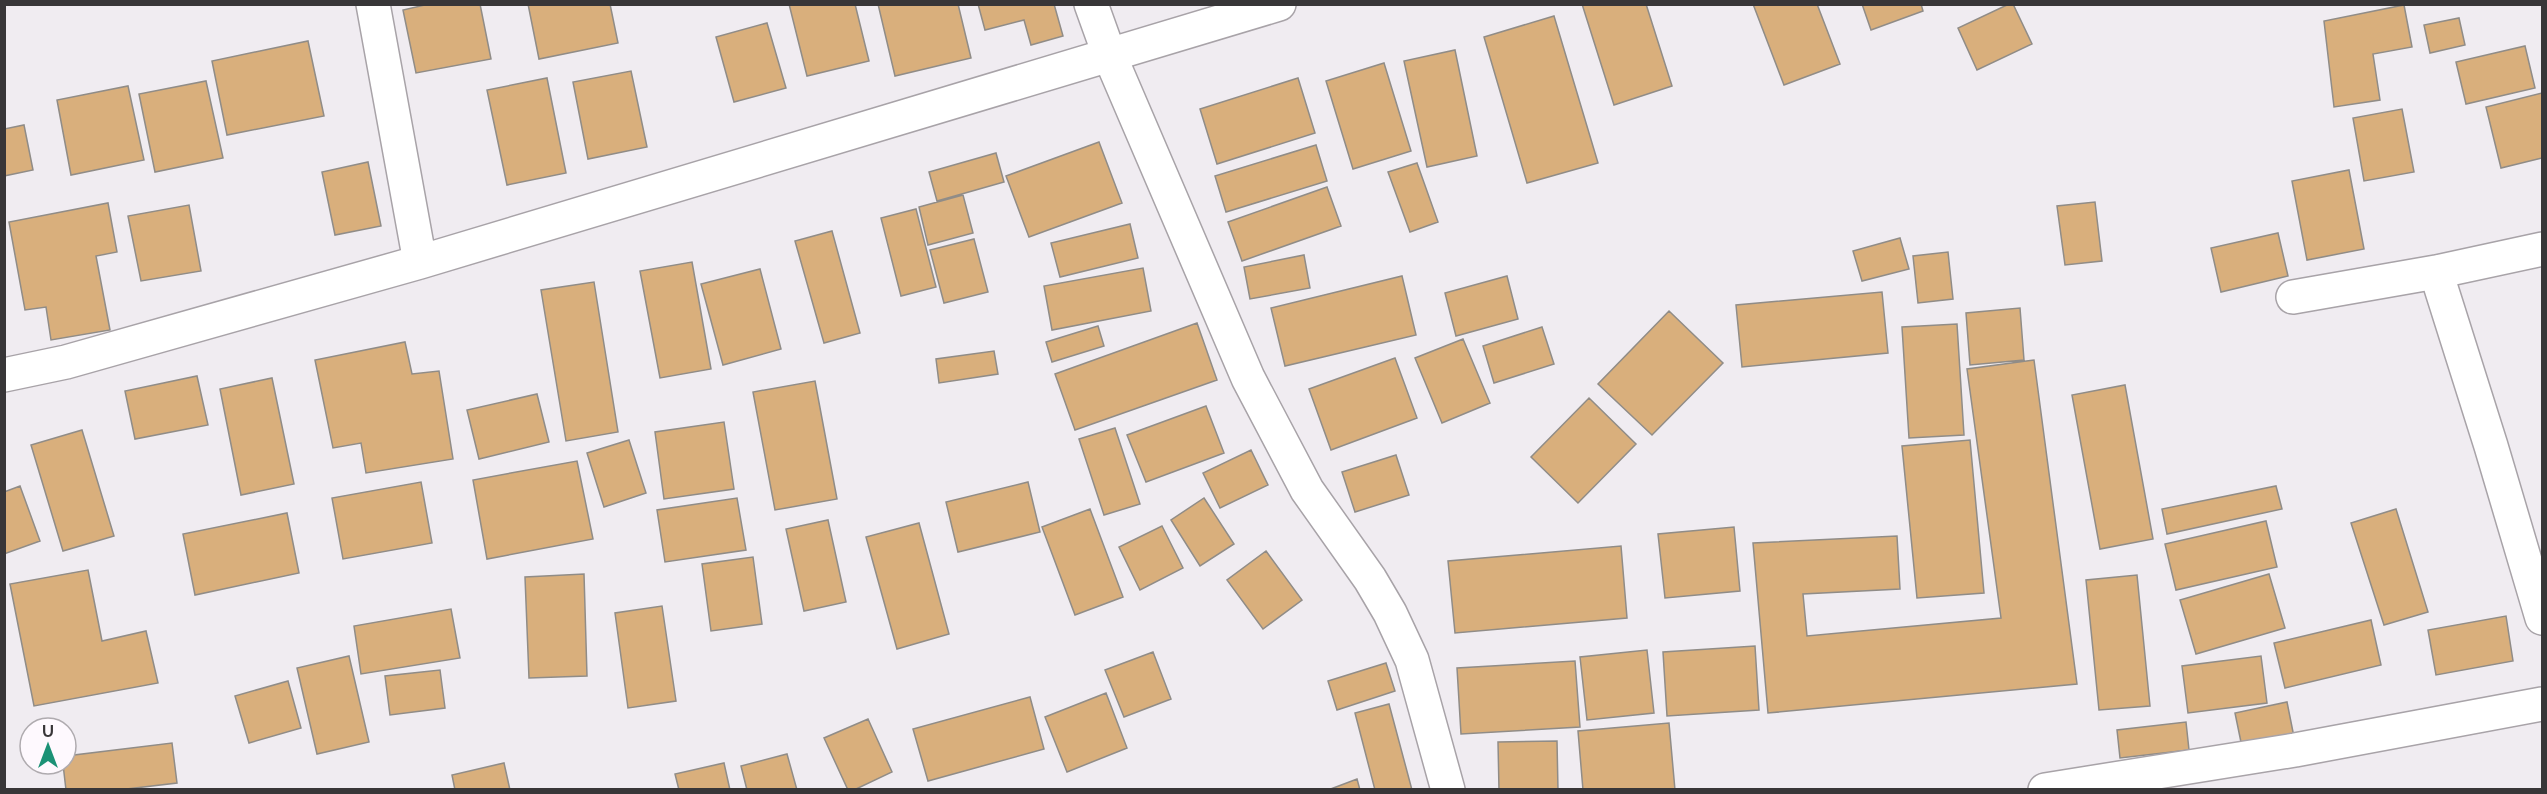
<svg xmlns="http://www.w3.org/2000/svg" width="2547" height="794" viewBox="0 0 2547 794" font-family="Raleway,sans-serif">
  <rect width="100%" height="100%" fill="#f0ecf1"/>
  <path fill="#d9af7c" stroke="#908c87" stroke-width="1.5" d="M429 4H480L491 59 416 73 403 10Z
    M528 4H610L618 43 539 59Z
    M789 4H855L869 61 807 76Z
    M878 4H958L971 58 895 76Z
    M978 4H1054L1063 36 1031 45 1024 20 985 30Z
    M1582 4H1646L1672 86 1614 105Z
    M1753 4H1817L1840 64 1784 85Z
    M1862 4H1921L1923 11 1871 30Z
    M2009 4H2013L2032 44 1977 70 1958 28Z
    M2404 5 2412 47 2373 54 2380 100 2334 107 2324 21Z
    M1554 16 1598 163 1527 183 1484 37Z
    M2459 18 2465 45 2430 53 2424 25Z
    M767 23 786 88 734 102 716 37Z
    M308 41 324 116 227 135 212 61Z
    M2525 46 2535 88 2466 104 2456 62Z
    M1455 50 1477 156 1427 167 1404 61Z
    M1384 63 1411 151 1353 169 1326 81Z
    M631 71 647 147 588 159 573 82Z
    M547 78 566 173 507 185 487 90Z
    M1298 78 1315 133 1217 164 1200 109Z
    M206 81 223 158 155 172 139 94Z
    M128 86 144 160 71 175 57 100Z
    M2542 93V158L2501 168 2486 107Z
    M2402 109 2414 172 2364 181 2353 118Z
    M24 125 33 170 4 176V129Z
    M1099 142 1122 203 1029 237 1006 176Z
    M1316 145 1327 181 1226 212 1215 176Z
    M996 153 1004 182 937 201 929 172Z
    M368 162 381 226 335 235 322 172Z
    M1417 163 1438 222 1410 232 1388 172Z
    M2349 170 2364 249 2307 260 2292 181Z
    M1327 187 1341 226 1242 261 1228 222Z
    M963 195 973 233 928 245 919 207Z
    M2095 202 2102 261 2065 265 2057 206Z
    M108 203 117 252 96 256 110 330 51 340 46 307 25 310 9 222Z
    M189 205 201 271 141 281 128 216Z
    M916 209 936 287 901 296 881 218Z
    M1130 224 1138 258 1060 277 1051 243Z
    M832 231 860 333 824 343 795 241Z
    M2278 233 2288 276 2221 292 2211 248Z
    M1900 238 1909 269 1862 281 1853 251Z
    M974 239 988 292 944 303 930 250Z
    M1948 252 1953 299 1918 303 1913 256Z
    M1304 255 1310 288 1250 299 1244 267Z
    M692 262 711 369 660 378 640 271Z
    M1143 268 1151 311 1052 330 1044 286Z
    M760 269 781 349 723 365 701 284Z
    M1402 276 1416 335 1285 366 1271 308Z
    M1507 276 1518 319 1456 336 1445 293Z
    M594 282 618 432 566 441 541 290Z
    M1882 292 1888 353 1742 367 1736 305Z
    M2020 308 2024 360 1970 365 1966 313Z
    M1669 311 1723 363 1652 435 1598 384Z
    M1197 323 1217 380 1075 430 1055 374Z
    M1957 324 1964 435 1909 438 1902 327Z
    M1098 326 1104 346 1052 362 1046 342Z
    M1542 327 1554 364 1494 383 1483 346Z
    M1463 339 1490 403 1442 423 1415 358Z
    M405 342 412 374 439 371 453 459 366 473 361 443 333 448 315 360Z
    M994 351 998 374 939 383 936 359Z
    M1395 358 1417 418 1331 450 1309 389Z
    M2034 360 2077 684 1768 713 1753 543 1897 536 1900 589 1803 594 1807 636 2001 618 1967 369Z
    M197 376 208 425 135 439 125 391Z
    M272 378 294 484 241 495 220 389Z
    M815 381 837 499 775 510 753 392Z
    M2125 385 2153 539 2100 549 2072 395Z
    M537 394 549 442 479 459 467 410Z
    M1589 398 1636 444 1578 503 1531 457Z
    M1206 406 1224 453 1146 482 1127 435Z
    M724 422 734 489 664 499 655 432Z
    M1115 428 1140 504 1104 515 1079 439Z
    M82 430 114 536 63 551 31 445Z
    M629 440 646 493 604 507 587 453Z
    M1970 440 1984 593 1917 598 1902 446Z
    M1251 450 1268 485 1220 508 1203 473Z
    M1396 455 1409 495 1355 512 1342 472Z
    M577 461 593 539 487 559 473 480Z
    M421 482 432 543 343 559 332 498Z
    M1028 482 1040 532 958 552 946 502Z
    M20 486 40 541 4 554V492Z
    M2276 486 2282 509 2167 534 2162 509Z
    M737 498 746 550 665 562 657 510Z
    M1204 498 1234 544 1200 566 1171 520Z
    M1090 509 1123 597 1075 615 1042 527Z
    M2396 509 2428 612 2384 625 2351 523Z
    M287 513 299 573 195 595 183 534Z
    M828 520 846 602 804 611 786 529Z
    M2266 521 2277 567 2176 590 2165 544Z
    M919 523 949 634 897 649 866 537Z
    M1162 526 1183 568 1140 590 1119 547Z
    M1734 527 1740 591 1665 598 1658 534Z
    M1621 546 1627 618 1455 633 1448 561Z
    M1266 551 1302 600 1263 629 1227 580Z
    M753 557 762 624 711 631 702 564Z
    M88 570 102 641 146 631 158 683 34 706 10 584Z
    M584 574 587 676 529 678 525 577Z
    M2269 574 2285 628 2196 654 2180 600Z
    M2137 575 2150 706 2099 710 2086 580Z
    M662 606 676 701 628 708 615 613Z
    M451 609 460 658 361 674 354 626Z
    M2506 616 2513 661 2436 675 2428 630Z
    M2371 620 2381 665 2285 688 2274 643Z
    M1755 646 1759 710 1667 716 1663 652Z
    M1647 650 1654 713 1587 720 1580 657Z
    M1153 652 1171 699 1124 717 1105 670Z
    M349 656 369 742 317 754 297 668Z
    M2261 656 2267 703 2188 713 2182 666Z
    M1575 661 1580 727 1461 734 1457 668Z
    M1386 663 1395 691 1337 710 1328 681Z
    M440 670 445 708 390 715 385 676Z
    M288 681 301 728 249 743 235 696Z
    M1106 693 1127 748 1067 772 1045 717Z
    M1030 697 1044 749 928 781 913 729Z
    M2287 702 2294 737 2242 747 2235 713Z
    M1389 704 1412 790H1375L1355 713Z
    M868 719 892 772 854 790H848L824 738Z
    M2186 722 2189 750 2120 758 2117 730Z
    M1669 723 1675 790H1583L1578 731Z
    M1557 741 1558 790H1499L1498 742Z
    M172 743 177 783 118 790H66L63 764H66V756Z
    M787 754 797 790H747L741 766Z
    M504 763 510 790H455L452 775Z
    M724 763 730 790H679L675 774Z
    M1357 779 1360 790H1328Z"/>
  <g fill="none" stroke-linecap="round" stroke-linejoin="round">
    <defs>
      <path id="street" d="M373 4 420 262
        M1091 4 1109 54 1248 378 1307 490 1370 579 1390 613 1412 660 1448 790
        M2542 249 2436 272 2491 446 2542 618
        M2293 297 2436 272
        M4 375 66 362 420 262 1279 4"/>
      <path id="secondary" d="M2045 790 2295 750 2542 704"/>
    </defs>
    <use href="#street" stroke="#a8a3a8" stroke-width="36"/>
    <use href="#secondary" stroke="#a8a3a8" stroke-width="36"/>
    <use href="#street" stroke="#fff" stroke-width="33"/>
    <use href="#secondary" stroke="#fff" stroke-width="33"/>
  </g>
  <rect width="2547" height="794" fill="none" stroke="#383638" stroke-width="12"/>
  <g transform="translate(48 746)"><circle r="28" fill="#fef9fe" stroke="#afabaf" stroke-width="1.5"/>
  <path d="M0-4.5L10 22L0 15L-10 22Z" fill="#1b9276"/>
  <text y="-9" font-size="16" font-weight="bold" text-anchor="middle" fill="#383638">U</text>
  </g>
</svg>
